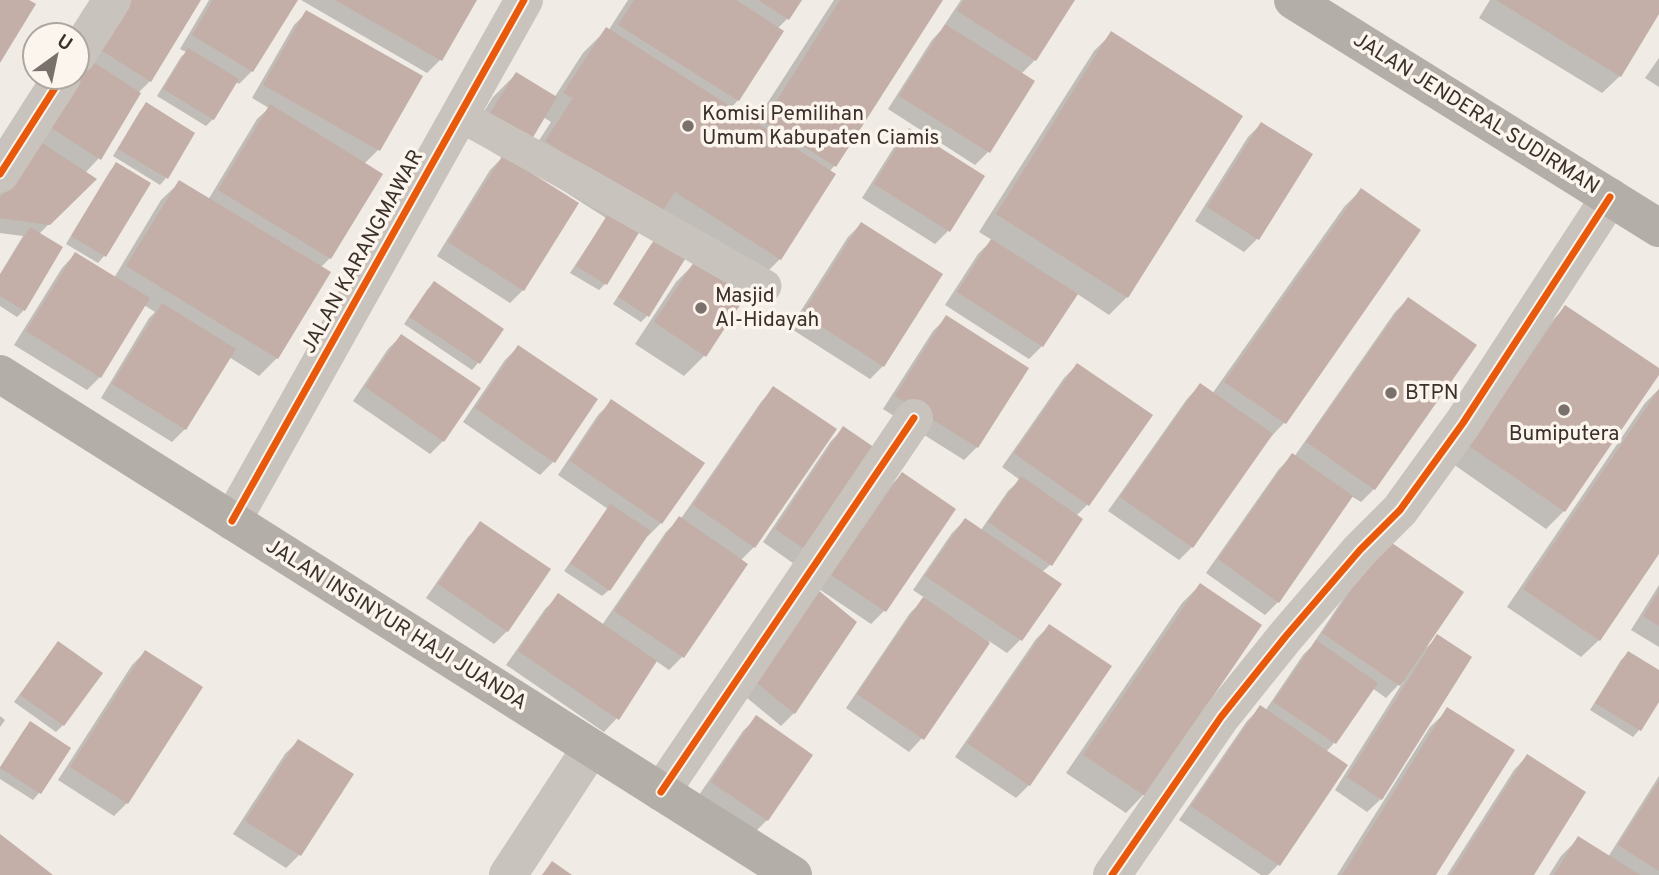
<svg xmlns="http://www.w3.org/2000/svg" width="1659" height="875" viewBox="0 0 1659 875" font-family="Overpass,sans-serif">
  <rect width="100%" height="100%" fill="#f0ebe5"/>
  <path fill="#0003" d="M129 0H199L150 81 138 93 99 158 85 173 94 179 39 234 61 248 24 310 17 317 0 306V274L23 236 0 233V192Z
    M209 0H296L252 71 239 84 236 82 213 119 206 126 157 96 181 57 186 52 180 49Z
    M301 0H475L440 60 427 73Z
    M628 0H800L788 18 777 29 782 32 738 100 730 109 754 124 834 0H940L835 165 829 172 833 175 780 259 757 282 655 217 635 236 605 284 599 290 570 273 606 218 523 165 551 122 543 117 530 138 508 160 577 203 523 290 510 303 437 256 490 170 502 158 468 137 493 97 516 74 554 98 583 53 606 30 608 31Z
    M961 0H1073L1035 60 1021 74 1033 82 988 152 975 165 888 109 932 40 946 25 945 24Z
    M1490 0H1659V11L1620 76 1602 93 1479 18Z
    M307 12 378 150 364 164 330 258 320 268 277 358 259 376 229 357 185 429 172 442 101 398 149 318 155 312 144 305 100 377 87 390 14 345 62 268 75 254 114 278 161 200 179 183 208 200 257 119 269 108 252 98 294 25Z
    M1112 33 1127 297 1109 315 1076 293 1042 346 1029 359 945 305 978 254 992 240 979 232 1094 51Z
    M1659 58V87L1645 78Z
    M146 104 166 178 160 185 113 156 140 111Z
    M1261 124 1257 239 1244 252 1195 221 1248 137Z
    M909 130 983 177 948 231 935 244 862 198 896 144Z
    M117 164 148 183 104 256 98 263 66 244 110 171Z
    M1361 190 1419 230 1284 423 1267 441 1192 547 1179 560 1108 511 1187 399 1200 385 1212 394 1344 207Z
    M861 224 883 366 870 379 790 328 848 237Z
    M656 239 647 316 641 322 613 304 650 246Z
    M696 262 746 294 704 356 684 376 635 344 676 282Z
    M434 283 502 329 478 363 472 370 404 324 427 290Z
    M1408 299 1374 489 1361 502 1351 496 1278 602 1265 615 1206 573 1279 469 1292 456 1294 457 1395 312Z
    M1565 307 1659 371 1564 511 1546 529 1453 464 1548 325Z
    M946 318 977 447 964 460 883 409 933 331Z
    M401 336 443 441 430 454 353 401 388 349Z
    M518 347 596 400 553 462 540 475 463 422 505 360Z
    M1077 365 1150 416 1087 505 1076 516 1050 565 1042 572 1059 584 1020 640 1007 653 989 641 922 738 909 752 846 708 910 613 925 598 913 590 952 533 965 520 981 530 1008 491 1020 480 1002 467 1064 378Z
    M774 388 754 547 740 561 682 657 669 670 656 661 617 718 604 732 506 665 545 609 558 596 602 625 666 532 679 519 680 520 761 402Z
    M1659 389V551L1599 640 1581 657 1507 607 1645 403Z
    M611 402 661 523 648 536 646 535 609 590 602 596 564 571 608 509 558 475 598 415Z
    M844 428 797 566 763 542 831 441Z
    M902 474 953 510 884 611 871 624 819 589 889 487Z
    M481 524 507 631 494 644 426 598 468 537Z
    M1373 554 1426 645 1427 647 1437 637 1381 799 1367 812 1335 790 1403 682 1402 681 1386 698 1372 688 1334 743 1326 752 1278 865 1268 875H1261L1179 820 1247 721 1260 708 1265 711 1303 655 1311 647Z
    M1200 585 1259 625 1143 795 1126 813 1066 773 1182 603Z
    M1659 585V647L1631 630Z
    M855 623 794 713 781 726 740 692Z
    M1049 626 1029 785 1016 798 955 757 1036 639Z
    M52 650 63 725 56 732 14 702Z
    M145 652 200 688 127 803 114 816 58 780 132 665Z
    M1628 653 1659 672V699L1639 730 1633 737 1590 710 1621 660Z
    M1448 710 1434 875H1337L1430 727Z
    M0 716 5 720 0 727Z
    M756 718 811 755 767 820 754 833 699 795 743 731Z
    M30 724 69 748 39 793 33 800 0 779V767L24 730Z
    M298 741 299 855 286 868 233 834 285 754Z
    M1527 756 1532 875H1447L1514 770Z
    M1659 776V875H1549L1561 856 1579 838 1608 857Z"/>
  <path fill="#c3afa7" d="M0 0H29L36 4 0 63Z
    M132 0H201L151 82 101 50Z
    M213 0H298L253 72 192 35Z
    M335 0H477L442 61Z
    M634 0H736L784 31 739 101 618 25Z
    M758 0H802L789 20Z
    M840 0H943L836 167 764 121Z
    M964 0H1075L1036 61 957 11Z
    M1496 0H1659V14L1621 77Z
    M306 10 423 76 380 151 263 85Z
    M945 24 1035 81 990 153 899 96Z
    M606 27 836 174 781 260 675 192 660 215 545 141 573 98 563 93Z
    M1111 31 1243 116 1128 298 996 214Z
    M188 48 239 79 214 120 163 89Z
    M87 58 141 93 101 160 47 125Z
    M516 72 557 97 532 139 490 113Z
    M146 102 195 133 168 179 118 149Z
    M270 104 383 174 331 259 218 190Z
    M1261 122 1313 154 1259 240 1207 207Z
    M909 128 985 176 950 232 874 184Z
    M36 139 97 179 50 225 0 218V198Z
    M503 155 579 203 524 291 448 242Z
    M116 162 151 183 106 257 71 236Z
    M179 180 331 272 278 359 126 266Z
    M1361 188 1421 230 1286 424 1224 382Z
    M609 212 640 231 607 285 576 266Z
    M861 222 943 274 884 367 802 314Z
    M30 227 63 247 25 311 0 296V275Z
    M656 237 687 256 649 317 618 297Z
    M991 239 1078 294 1043 347 957 292Z
    M75 252 150 298 101 378 26 331Z
    M696 259 748 293 706 357 654 322Z
    M434 281 504 329 480 364 409 317Z
    M1408 297 1477 345 1375 490 1306 442Z
    M162 303 236 349 186 430 112 384Z
    M1565 305 1659 368V375L1565 512 1469 446Z
    M946 315 1029 368 978 448 895 396Z
    M401 334 481 388 444 442 365 387Z
    M518 345 598 399 555 463 475 408Z
    M1077 363 1153 415 1089 506 1014 453Z
    M1200 383 1273 434 1193 548 1120 497Z
    M773 386 837 429 755 548 693 505Z
    M1659 389V554L1600 641 1523 589Z
    M611 399 705 463 662 524 570 461Z
    M843 426 881 452 812 554 775 529Z
    M1292 453 1353 496 1279 603 1218 559Z
    M902 472 956 509 886 612 831 575Z
    M1021 476 1083 519 1052 566 988 522Z
    M610 504 651 531 610 591 570 563Z
    M679 516 748 564 684 658 614 611Z
    M965 518 1062 584 1022 641 925 576Z
    M480 521 551 569 508 632 438 584Z
    M1386 539 1464 592 1400 686 1322 633Z
    M1200 583 1262 625 1145 796 1083 755Z
    M812 585 857 622 795 714 752 679Z
    M1659 590V626L1643 616Z
    M558 593 657 661 619 720 518 651Z
    M923 597 990 643 924 740 857 694Z
    M1049 624 1112 666 1030 786 967 743Z
    M1437 634 1472 657 1382 800 1347 777Z
    M1316 640 1378 683 1336 744 1273 702Z
    M58 641 103 673 64 726 20 695Z
    M145 650 203 687 128 804 70 767Z
    M1628 651 1659 670V702L1641 731 1595 703Z
    M1260 705 1348 765 1280 866 1191 806Z
    M1447 707 1515 750 1436 875H1342Z
    M756 715 813 755 768 821 711 782Z
    M30 721 71 748 41 794 0 768Z
    M298 739 354 774 301 856 245 821Z
    M1527 754 1586 792 1534 875H1451Z
    M1659 781V871L1618 845Z
    M0 834 53 875H0Z
    M1578 836 1640 875H1554Z
    M552 861 572 875H542Z"/>
  <g fill="none" stroke-linecap="round" stroke-linejoin="round">
    <path stroke="#c9c3be" stroke-width="33" d="M459 115 582 182 765 286"/>
    <path stroke="#c9c3be" stroke-width="38" d="M77 55 112 0
      M0 174 62 77
      M232 521 524 0
      M661 792 914 418
      M508 875 591 748
      M1112 875 1221 717 1286 636 1360 550 1400 510 1463 423 1610 197"/>
    <path stroke="#b4aea8" stroke-width="38" d="M1293 0 1659 228
      M0 374 793 875"/>
    <defs>
      <path id="cycleway" d="M0 174 62 77
        M232 521 524 0
        M661 792 914 418
        M1112 875 1221 717 1286 636 1360 550 1400 510 1463 423 1610 197"/>
    </defs>
    <use href="#cycleway" stroke="#fbf5ee" stroke-width="11"/>
    <use href="#cycleway" stroke="#e8590c" stroke-width="7"/>
  </g>
  <g fill="#7a716c" stroke="#fbf5ee" stroke-width="2.5">
    <circle cx="688" cy="126" r="7"/>
    <circle cx="701" cy="308" r="7"/>
    <circle cx="1391" cy="393" r="7"/>
    <circle cx="1564" cy="410" r="7"/>
  </g>
  <g text-anchor="middle" dominant-baseline="central" stroke-width="7" stroke-linejoin="round" paint-order="stroke">
    <g font-size="21" fill="#3b302b" stroke="#fbf5ee" text-anchor="start">
      <text x="702" y="114">Komisi Pemilihan<tspan x="702" dy="24">Umum Kabupaten Ciamis</tspan></text>
      <text x="715" y="296">Masjid<tspan x="715" dy="24">Al-Hidayah</tspan></text>
      <text x="1405" y="393">BTPN</text>
      <text x="1564" y="434" text-anchor="middle">Bumiputera</text>
    </g>
    <g font-size="21" fill="#3b302b" stroke="#fbf5ee">
      <text transform="translate(1476 114) rotate(32)">JALAN JENDERAL SUDIRMAN</text>
      <text transform="translate(363 252) rotate(-61)">JALAN KARANGMAWAR</text>
      <text transform="translate(396 625) rotate(32)">JALAN INSINYUR HAJI JUANDA</text>
    </g>
  </g>
  <g transform="translate(56 56) rotate(33)"><circle r="33" fill="#fbf5ee" stroke="#aea6a0" stroke-width="2"/>
  <path d="M0-5L12 26L0 18L-12 26Z" fill="#7a716c"/>
  <text y="-10" font-size="19" font-weight="bold" text-anchor="middle" fill="#3b302b">U</text>
  </g>
</svg>
